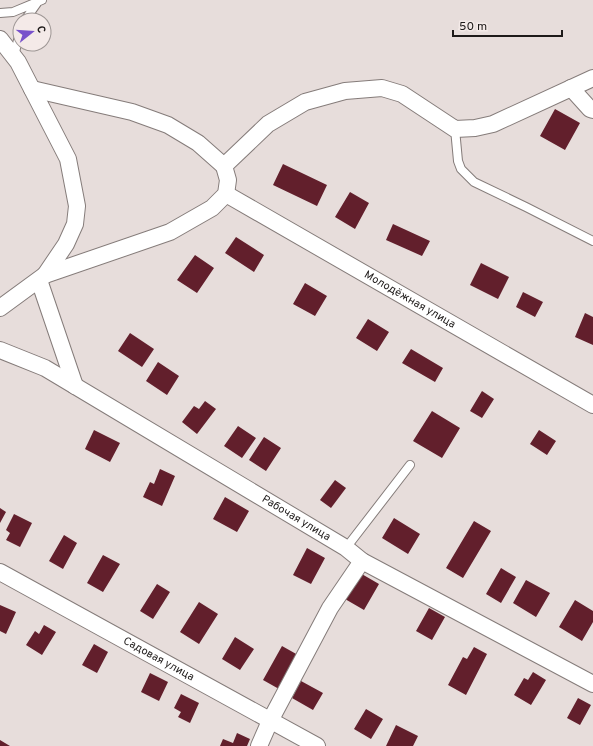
<svg xmlns="http://www.w3.org/2000/svg" width="593" height="746" viewBox="0 0 593 746" font-family="Overpass,sans-serif">
  <rect width="100%" height="100%" fill="#e7dddb"/>
  <path fill="#621f2c" d="M555 109 580 123 565 150 540 136Z
    M283 164 327 185 317 206 273 185Z
    M350 192 369 203 355 229 335 217Z
    M393 224 430 241 422 256 386 240Z
    M236 237 264 255 254 272 225 253Z
    M195 255 214 268 197 293 177 280Z
    M481 263 509 277 498 299 470 285Z
    M305 283 327 296 315 316 293 304Z
    M523 292 543 302 535 317 516 307Z
    M585 313 593 317V345L575 337Z
    M368 319 389 332 377 351 356 338Z
    M130 333 154 349 142 367 118 351Z
    M411 349 443 368 435 382 402 363Z
    M158 362 179 376 167 395 146 381Z
    M482 391 494 399 482 418 470 411Z
    M205 401 216 409 197 434 182 422 194 406 199 409Z
    M432 411 460 428 442 458 413 441Z
    M238 426 256 438 242 458 224 446Z
    M94 430 120 443 110 462 85 449Z
    M539 430 556 441 547 455 530 444Z
    M264 437 281 448 266 471 249 460Z
    M160 469 175 476 162 506 143 497 150 482 154 484Z
    M335 480 346 488 331 508 320 500Z
    M225 497 249 511 237 532 213 519Z
    M0 508 6 512 0 523Z
    M14 514 32 523 20 547 6 540 10 533 6 530Z
    M394 518 420 534 408 554 382 538Z
    M474 521 491 531 463 578 446 568Z
    M64 535 77 543 63 569 49 561Z
    M307 548 325 558 311 584 293 575Z
    M103 555 120 564 103 592 87 583Z
    M501 568 516 577 501 603 486 594Z
    M360 573 379 584 364 610 345 599Z
    M526 580 550 593 536 617 513 603Z
    M157 584 170 592 153 619 140 611Z
    M575 600 593 611V622L582 641 559 627Z
    M199 602 218 614 199 644 180 632Z
    M0 605 16 612 6 634 0 631Z
    M429 608 445 617 432 640 416 631Z
    M44 625 56 632 42 655 26 645 35 631 39 634Z
    M235 637 254 649 240 670 222 659Z
    M94 644 108 652 97 673 82 665Z
    M282 646 298 655 279 689 263 680Z
    M474 647 487 654 466 695 448 685 463 657 467 659Z
    M533 672 546 680 531 705 514 695 524 678 528 680Z
    M150 673 168 682 159 701 141 692Z
    M301 681 323 693 313 710 292 698Z
    M181 694 199 703 190 723 178 717 181 712 174 708Z
    M578 698 591 705 580 725 567 718Z
    M366 709 383 719 371 739 354 729Z
    M396 725 418 736 413 746H386Z
    M237 733 250 739 247 746H220L223 739 233 743Z
    M0 740 10 746H0Z"/>
  <g fill="none" stroke-linecap="round" stroke-linejoin="round">
    <defs>
      <path id="lane" d="M0 13 13 12 42 0
        M25 20 37 3
        M14 56 20 32
        M455 129 458 161 461 169 474 182 526 207 593 241
        M346 548 410 465"/>
      <g id="street">
        <path d="M0 39 18 62 68 159 77 206 75 224 66 244 45 275"/>
        <path d="M571 88 590 109 593 110"/>
        <path d="M32 89 132 112 168 125 198 143 224 166"/>
        <path id="s1" d="M226 194 593 405"/>
        <path d="M39 280 75 386"/>
        <path d="M0 308 45 275 170 232 212 208 226 194 228 180 224 166 268 124 305 102 345 91 382 88 402 94 455 129 475 128 493 124 593 78"/>
        <path id="s2" d="M0 350 45 368 346 548 362 561 593 684"/>
        <path id="s3" d="M0 572 317 746"/>
        <path d="M259 746 270 721 330 608 362 561"/>
      </g>
    </defs>
    <use href="#lane" stroke="#857c7a" stroke-width="10"/>
    <use href="#street" stroke="#857c7a" stroke-width="18"/>
    <use href="#lane" stroke="#fff" stroke-width="8"/>
    <use href="#street" stroke="#fff" stroke-width="16"/>
  </g>
  <g text-anchor="middle" dominant-baseline="central" stroke-width="4" stroke-linejoin="round" paint-order="stroke">
    <g font-size="11" fill="#1e1a19" stroke="#f4eae8">
      <text stroke="none"><textPath href="#s1" startOffset="212">Молодёжная улица</textPath></text>
      <text stroke="none"><textPath href="#s2" startOffset="341">Рабочая улица</textPath></text>
      <text stroke="none"><textPath href="#s3" startOffset="181">Садовая улица</textPath></text>
    </g>
  </g>
  <g transform="translate(32 32) rotate(73)"><circle r="19" fill="#f4eae8" stroke="#9e9795"/>
  <path d="M0-3L7 15L0 10L-7 15Z" fill="#7851cb"/>
  <text y="-6" font-size="11" font-weight="bold" text-anchor="middle" fill="#1e1a19">С</text>
  </g>
  <path d="M453 30v6h109v-6" fill="none" stroke="#1e1a19" stroke-width="2"/>
  <text x="459" y="30" font-size="12" fill="#1e1a19" stroke="#f4eae8" stroke-width="3" paint-order="stroke">50 m</text>
</svg>
